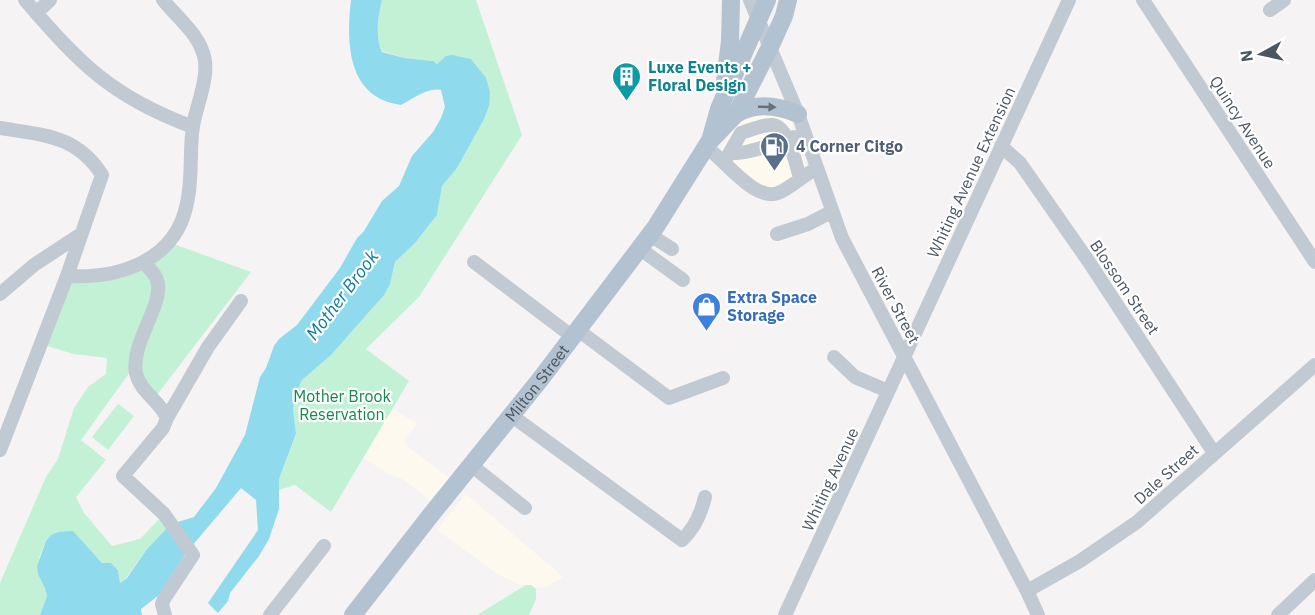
<svg xmlns="http://www.w3.org/2000/svg" width="1315" height="615" viewBox="0 0 1315 615" font-family="'IBM Plex Sans',sans-serif">
  <rect width="100%" height="100%" fill="#f5f3f3"/>
  <path fill="#fdf9ef" d="M756 112 784 117 791 121 810 179 761 201 713 162 737 123Z
    M385 404 417 424 404 440 408 447 450 478 431 501 402 479 389 474 356 453Z
    M466 494 563 577 544 588 518 584 499 575 437 530Z"/>
  <path fill="#c3f1d5" d="M382 0H476L522 135 419 297 366 349 409 381 331 512 295 485 279 490V479L296 435 293 409 296 393 302 380 331 355 375 305 390 284 395 262 415 243 437 215 442 186 457 168 476 133 446 56 437 64 433 61 404 58 382 51C375 38 378 14 382 0Z
    M168 242 251 272 153 400 135 365 81 440 106 460 76 497 84 513 112 546 140 539 164 514 171 524 147 549 126 578 120 583 118 570 111 563H102L73 532 51 535 46 541 39 558 47 596 40 615H0V583L46 477 58 459 74 408 88 387 106 374 107 358 73 354 41 344 67 276 110 275Z
    M118 404 134 416 108 450 92 437Z
    M526 585H531L536 589V599L529 615H477Z"/>
  <path fill="#90daee" d="M351 0H382C378 15 375 38 382 52L404 58 433 61 437 64 446 56 452 55 471 59 486 78 490 92 489 106 484 119 457 168 442 186 437 215 415 243 395 262 390 284 384 295 331 355 302 380 296 393 293 409 296 434 279 479V509L269 539 259 556 230 593 228 601 218 613 208 603 258 530 256 500 241 488 186 553 159 595 141 609 142 615H40L47 596 45 588 38 574 37 566 46 541 51 535 59 532 73 531 102 563H111L118 570 120 583 127 578 147 549 171 524 194 517 216 488 245 435 260 377 266 368 274 346 279 339 297 325 340 268 357 238 364 231 382 201 399 186 412 156 433 132 441 118 445 107 441 90C427 87 413 99 401 105 347 98 346 43 351 0Z"/>
  <g fill="none" stroke-linecap="round" stroke-linejoin="round">
    <path stroke="#c1cad2" stroke-width="14" d="M25 0C80 64 112 97 193 127
      M750 0 798 114 842 238 1027 591 1038 615
      M1143 0 1315 262
      M1270 10 1284 0
      M36 13 50 0
      M0 128C43 135 77 135 102 175L67 276 0 450
      M1001 146 1020 163 1089 262 1214 453
      M706 147C725 160 755 202 778 193 793 187 802 175 817 169
      M731 152C742 157 781 141 794 137
      M725 161 741 133C751 130 763 124 773 125 789 127 796 165 800 178
      M777 234 808 224 831 212
      M650 235 672 249
      M639 248 683 280
      M143 262C149 268 155 273 157 280 165 304 130 343 136 373 140 392 160 401 167 418L163 428 123 476 164 514 193 555 164 599 162 604 165 615
      M474 262 573 337
      M67 276C119 279 176 261 187 203 193 177 189 151 193 126 197 102 212 73 202 50 195 31 175 15 163 0
      M0 294 34 265 81 234
      M578 330 669 398 723 378
      M834 357 855 377 888 391
      M512 416 682 540C695 528 701 514 705 497
      M167 418 208 347 241 301
      M471 465 525 508
      M1027 591 1080 561 1137 522 1315 365
      M270 615 324 546
      M785 615 1069 0
      M1278 615 1315 580"/>
    <g stroke="#b3c2d1" stroke-width="18">
      <path d="M725 81 730 41 731 0"/>
      <path d="M736 114C756 102 777 105 798 114"/>
      <path d="M710 141 719 109 767 0"/>
      <path id="s1" d="M353 615 430 516 539 381 655 228 709 142 736 114 770 47 784 16 788 0"/>
    </g>
  </g>
  <defs><path id="oneway-solid" d="M-6-.8H1V-3.2L6.5 0L1 3.2V.8H-6Z" transform="scale(1.5)"/></defs>
  <use fill="#64717d" href="#oneway-solid" transform="translate(767 107) rotate(2)"/>
  <defs>
    <symbol id="building-pin" viewBox="-11 -11 22 30"><path d="M0 17L-7.5 6A9.5 9.5 0 1 1 7.5 6Z" fill="#0f9aa8" stroke="#fff"/><path d="M-4-6H4V6H1V3H-1V6H-4ZM-2.5-4.3h1.7v1.8h-1.7ZM.8-4.3h1.7v1.8H.8ZM-2.5-1h1.7V.8h-1.7ZM.8-1h1.7V.8H.8Z" fill="#fff"/></symbol>
    <symbol id="fuel-pin" viewBox="-11 -11 22 30"><path d="M0 17L-7.5 6A9.5 9.5 0 1 1 7.5 6Z" fill="#5c6f8a" stroke="#fff"/><path d="M-5.5-6h7V0h2V4h1.3V-2.5L3-4.5l.8-.8L6-3V5H2.5V1h-1V6h-7ZM-4.2-4.7v3.2H.2V-4.7Z" fill="#fff"/></symbol>
    <symbol id="shop-pin" viewBox="-11 -11 22 30"><path d="M0 17L-7.5 6A9.5 9.5 0 1 1 7.5 6Z" fill="#3f7fe0" stroke="#fff"/><path d="M-5-2.5h2.3a2.7 3.5 0 0 1 5.4 0H5L5.5 6h-11ZM-1.5-2.5h3a1.5 2.3 0 0 0-3 0Z" fill="#fff"/></symbol>
  </defs>
  <g fill-rule="evenodd">
    <use href="#building-pin" x="610" y="60" width="33" height="45"/>
    <use href="#fuel-pin" x="758" y="130" width="33" height="45"/>
    <use href="#shop-pin" x="690" y="290" width="33" height="45"/>
  </g>
  <g text-anchor="middle" dominant-baseline="central" stroke-width="4.5" stroke-linejoin="round" paint-order="stroke">
    <g font-size="16" font-weight="bold" fill="#0d838f" stroke="#fff" text-anchor="start">
      <text x="648" y="67">Luxe Events +<tspan x="648" dy="18">Floral Design</tspan></text>
    </g>
    <g font-size="16" fill="#4a5661" stroke="#fff">
      <text transform="translate(1243 122) rotate(57)">Quincy Avenue</text>
      <text transform="translate(971 172) rotate(-65)">Whiting Avenue Extension</text>
      <text transform="translate(1125 287) rotate(56)">Blossom Street</text>
      <text transform="translate(896 305) rotate(62)">River Street</text>
      <text stroke="none"><textPath href="#s1" startOffset="296">Milton Street</textPath></text>
      <text transform="translate(1166 474) rotate(-42)">Dale Street</text>
      <text transform="translate(830 479) rotate(-65)">Whiting Avenue</text>
    </g>
    <g font-size="16" font-weight="bold" fill="#4e5e75" stroke="#fff" text-anchor="start">
      <text x="796" y="146">4 Corner Citgo</text>
    </g>
    <g font-size="16" font-weight="bold" fill="#366cbe" stroke="#fff" text-anchor="start">
      <text x="727" y="297">Extra Space<tspan x="727" dy="18">Storage</tspan></text>
    </g>
    <g font-size="16" fill="#17864f" stroke="#fff">
      <text x="342" y="396">Mother Brook<tspan x="342" dy="18">Reservation</tspan></text>
    </g>
    <g font-size="18" font-style="italic" fill="#0c7c9b" stroke="#fff">
      <text transform="translate(342 295) rotate(-53)">Mother Brook</text>
    </g>
  </g>
  <g transform="translate(1261 54) rotate(262)" stroke="#ffffff" stroke-width="4.5" paint-order="stroke">
  <path d="M0-4.5L10 22L0 15L-10 22Z" fill="#4a5661"/>
  <text y="-9" font-size="16" font-weight="bold" text-anchor="middle" fill="#4a5661">N</text>
  </g>
</svg>
